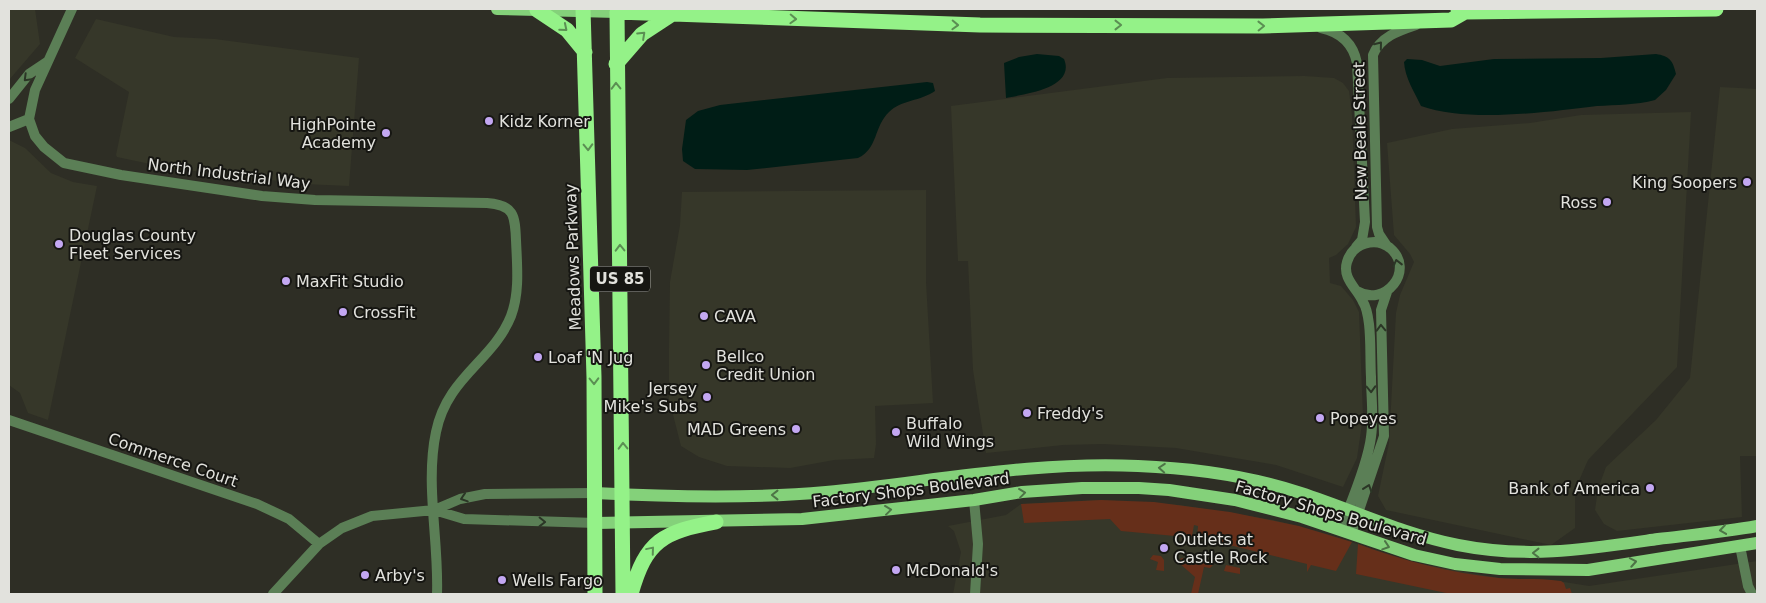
<svg xmlns="http://www.w3.org/2000/svg" width="1766" height="603" viewBox="0 0 1766 603" font-family="'DejaVu Sans',sans-serif">
  <rect width="100%" height="100%" fill="#2e2e25"/>
  <path fill="#363729" d="M9 9H35L40 44 9 80Z
    M96 19 174 37 215 39 359 58 349 186 304 184 169 168 117 157 116 155 129 92 75 58Z
    M1304 76 1334 78 1343 83 1349 91 1352 115 1356 227 1348 244 1336 255 1329 258 1330 283 1341 286 1353 300 1359 312 1363 417 1357 458 1343 487 1276 465 1176 448 1103 444 1063 445 986 453 973 370 968 261H958L951 106 1167 78Z
    M1720 87 1757 89V456H1740L1742 517 1617 531 1604 524 1595 510 1598 489 1606 467 1656 420 1690 378Z
    M1691 112 1677 367 1588 460 1575 490V528L1551 545 1386 510 1378 496 1389 443 1396 313 1400 295 1414 262 1410 254 1394 235 1387 143 1452 129 1530 123 1581 115Z
    M9 140 25 148 51 173 73 182 97 186 48 420 28 413 20 393 9 385Z
    M926 190V282L933 403 875 406 876 444 874 458 834 460 790 468 727 466 699 457 681 446 669 399V348L670 282 680 225 682 192Z
    M1101 500 1180 505 1273 520 1327 534 1415 563 1499 578 1558 581 1589 586 1757 561V594H953L961 552 954 531 948 526 1006 515 1021 504Z"/>
  <path fill="#662f1a" d="M1101 500 1154 502 1230 512 1299 526 1352 542 1336 571 1311 565 1307 572V564L1197 537 1198 526 1194 525 1192 536 1186 535V537L1121 531 1110 519 1024 523 1021 504Z
    M1358 544C1404 561 1451 573 1499 578 1520 580 1541 578 1561 581L1564 583 1566 589 1570 588 1572 594H1451L1356 574Z
    M1153 555 1161 556 1164 560V571L1156 570 1158 562 1150 559Z
    M1182 558 1213 565 1210 568 1204 567 1198 594H1191L1195 577 1179 563V560Z
    M1226 565 1240 568V574L1224 571Z"/>
  <path fill="#001d16" d="M1037 54 1059 56 1064 59C1076 88 1025 94 1006 98L1004 63 1019 57Z
    M1656 54C1669 56 1673 60 1676 74L1666 90 1655 100C1636 105 1616 105 1597 106 1548 112 1468 123 1421 106 1414 91 1405 78 1404 62L1407 59 1422 60 1440 66 1494 59 1601 58Z
    M927 82 933 83 935 91C921 101 901 100 889 112 874 126 878 149 858 158L747 170 695 169 683 161 682 149 686 120 698 111 720 105Z"/>
  <g fill="none" stroke-linecap="round" stroke-linejoin="round">
    <path stroke="#5b7f56" stroke-width="10" d="M72 9 35 90 29 119 35 136 44 147 64 163 121 175 262 196 315 200 487 203C514 205 515 215 516 240 517 265 520 292 511 316 493 361 447 377 436 432 425 484 439 541 437 594
      M1321 28C1340 32 1353 43 1357 63L1365 222 1362 240 1356 247
      M9 99 29 74 47 62
      M9 127 29 119
      M1387 246 1379 234 1377 227 1373 55C1380 37 1398 31 1416 25
      M9 420 257 504 289 519 319 544
      M974 500 978 544 975 594
      M434 510 460 499 485 494 595 493
      M1340 530C1350 506 1368 462 1371 437 1374 417 1371 396 1371 377 1370 359 1371 341 1369 324 1368 316 1367 308 1363 302 1357 288 1342 279 1347 262 1352 244 1375 236 1390 248 1416 270 1385 308 1357 291
      M1351 534 1384 436 1381 310 1387 292
      M1740 546 1748 586 1752 594
      M273 594 319 544 342 528 372 516 434 510 464 519 596 523"/>
    <path stroke="#84d17a" stroke-width="12" d="M497 9 617 12V9
      M595 493C671 497 750 499 826 492 930 482 1032 461 1138 466 1192 468 1249 476 1301 493 1353 510 1403 534 1458 545 1528 559 1588 549 1658 539 1691 535 1724 532 1757 526
      M596 523 802 519 974 500 1022 492 1082 488H1139L1169 490 1235 500 1302 517 1414 555 1455 564 1500 569 1588 570 1757 543"/>
    <path stroke="#94f288" stroke-width="15" d="M583 9 594 377 595 594
      M1458 9 1465 12 1716 9
      M537 10 567 30 585 52
      M616 64 642 34 674 13
      M623 594 617 12 980 25 1263 26 1451 20 1465 12
      M631 594C646 540 663 532 716 522"/>
  </g>
  <defs><path id="oneway-chevron" d="M-2-3.5L2.5 0L-2 3.5" fill="none" stroke-width="1.6" stroke-linecap="round" stroke-linejoin="round" transform="scale(1.25)"/></defs>
  <g stroke="#5b8f53">
    <use href="#oneway-chevron" transform="translate(793 19) rotate(2)"/>
    <use href="#oneway-chevron" transform="translate(955 25) rotate(2)"/>
    <use href="#oneway-chevron" transform="translate(1118 25)"/>
    <use href="#oneway-chevron" transform="translate(1261 26) rotate(-1)"/>
    <use href="#oneway-chevron" transform="translate(564 28) rotate(40)"/>
    <use href="#oneway-chevron" transform="translate(642 35) rotate(-43)"/>
    <use href="#oneway-chevron" transform="translate(616 86) rotate(-91)"/>
    <use href="#oneway-chevron" transform="translate(588 147) rotate(88)"/>
    <use href="#oneway-chevron" transform="translate(620 248) rotate(-91)"/>
    <use href="#oneway-chevron" transform="translate(594 381) rotate(89)"/>
    <use href="#oneway-chevron" transform="translate(623 446) rotate(-91)"/>
    <use href="#oneway-chevron" transform="translate(651 550) rotate(-50)"/>
  </g>
  <g stroke="#2b3626">
    <use href="#oneway-chevron" transform="translate(1379 45) rotate(-51)"/>
    <use href="#oneway-chevron" transform="translate(27 78) rotate(135)"/>
    <use href="#oneway-chevron" transform="translate(1397 263) rotate(-104)"/>
    <use href="#oneway-chevron" transform="translate(1381 328) rotate(-92)"/>
    <use href="#oneway-chevron" transform="translate(1371 389) rotate(88)"/>
    <use href="#oneway-chevron" transform="translate(1368 488) rotate(-71)"/>
    <use href="#oneway-chevron" transform="translate(464 498) rotate(162)"/>
    <use href="#oneway-chevron" transform="translate(542 522) rotate(1)"/>
  </g>
  <g stroke="#4d7446">
    <use href="#oneway-chevron" transform="translate(1162 468) rotate(-176)"/>
    <use href="#oneway-chevron" transform="translate(1022 493) rotate(-7)"/>
    <use href="#oneway-chevron" transform="translate(775 495) rotate(180)"/>
    <use href="#oneway-chevron" transform="translate(888 510) rotate(-7)"/>
    <use href="#oneway-chevron" transform="translate(1723 530) rotate(172)"/>
    <use href="#oneway-chevron" transform="translate(1386 546) rotate(18)"/>
    <use href="#oneway-chevron" transform="translate(1536 553) rotate(180)"/>
    <use href="#oneway-chevron" transform="translate(1633 562) rotate(-10)"/>
  </g>
  <g fill="#c3a7f2" stroke="#161612" stroke-width="2">
    <circle cx="489" cy="121" r="5"/>
    <circle cx="386" cy="133" r="5"/>
    <circle cx="1747" cy="182" r="5"/>
    <circle cx="1607" cy="202" r="5"/>
    <circle cx="59" cy="244" r="5"/>
    <circle cx="286" cy="281" r="5"/>
    <circle cx="343" cy="312" r="5"/>
    <circle cx="704" cy="316" r="5"/>
    <circle cx="538" cy="357" r="5"/>
    <circle cx="706" cy="365" r="5"/>
    <circle cx="707" cy="397" r="5"/>
    <circle cx="1027" cy="413" r="5"/>
    <circle cx="1320" cy="418" r="5"/>
    <circle cx="796" cy="429" r="5"/>
    <circle cx="896" cy="432" r="5"/>
    <circle cx="1650" cy="488" r="5"/>
    <circle cx="1164" cy="548" r="5"/>
    <circle cx="896" cy="570" r="5"/>
    <circle cx="365" cy="575" r="5"/>
    <circle cx="502" cy="580" r="5"/>
  </g>
  <g text-anchor="middle" dominant-baseline="central" stroke-width="4" stroke-linejoin="round" paint-order="stroke">
    <rect fill="#161612" stroke="#a5a5a0" stroke-width="1" x="590" y="266.5" width="60" height="25" rx="4"/>
    <g font-size="15" font-weight="bold" fill="#e2e2dd">
      <text x="620" y="279">US 85</text>
    </g>
    <g font-size="16" fill="#e2e2dd" stroke="#161612" text-anchor="start">
      <text x="499" y="121">Kidz Korner</text>
      <text x="376" y="124" text-anchor="end">HighPointe<tspan x="376" dy="18">Academy</tspan></text>
      <text x="1737" y="182" text-anchor="end">King Soopers</text>
      <text x="1597" y="202" text-anchor="end">Ross</text>
      <text x="69" y="235">Douglas County<tspan x="69" dy="18">Fleet Services</tspan></text>
      <text x="296" y="281">MaxFit Studio</text>
      <text x="353" y="312">CrossFit</text>
      <text x="714" y="316">CAVA</text>
      <text x="716" y="356">Bellco<tspan x="716" dy="18">Credit Union</tspan></text>
      <text x="548" y="357">Loaf 'N Jug</text>
      <text x="697" y="388" text-anchor="end">Jersey<tspan x="697" dy="18">Mike's Subs</tspan></text>
      <text x="1037" y="413">Freddy's</text>
      <text x="1330" y="418">Popeyes</text>
      <text x="906" y="423">Buffalo<tspan x="906" dy="18">Wild Wings</tspan></text>
      <text x="786" y="429" text-anchor="end">MAD Greens</text>
      <text x="1640" y="488" text-anchor="end">Bank of America</text>
      <text x="1174" y="539">Outlets at<tspan x="1174" dy="18">Castle Rock</tspan></text>
      <text x="906" y="570">McDonald's</text>
      <text x="375" y="575">Arby's</text>
      <text x="512" y="580">Wells Fargo</text>
    </g>
    <g font-size="16" fill="#e2e2dd" stroke="#161612">
      <text transform="translate(1360 131) rotate(-91)">New Beale Street</text>
      <text transform="translate(229 174) rotate(7)">North Industrial Way</text>
      <text transform="translate(573 257) rotate(-92)">Meadows Parkway</text>
      <text transform="translate(173 460) rotate(19)">Commerce Court</text>
      <text transform="translate(911 490) rotate(-7)">Factory Shops Boulevard</text>
      <text transform="translate(1331 513) rotate(16)">Factory Shops Boulevard</text>
    </g>
  </g>
  <rect width="1766" height="603" fill="none" stroke="#e2e2dd" stroke-width="20"/>
</svg>
